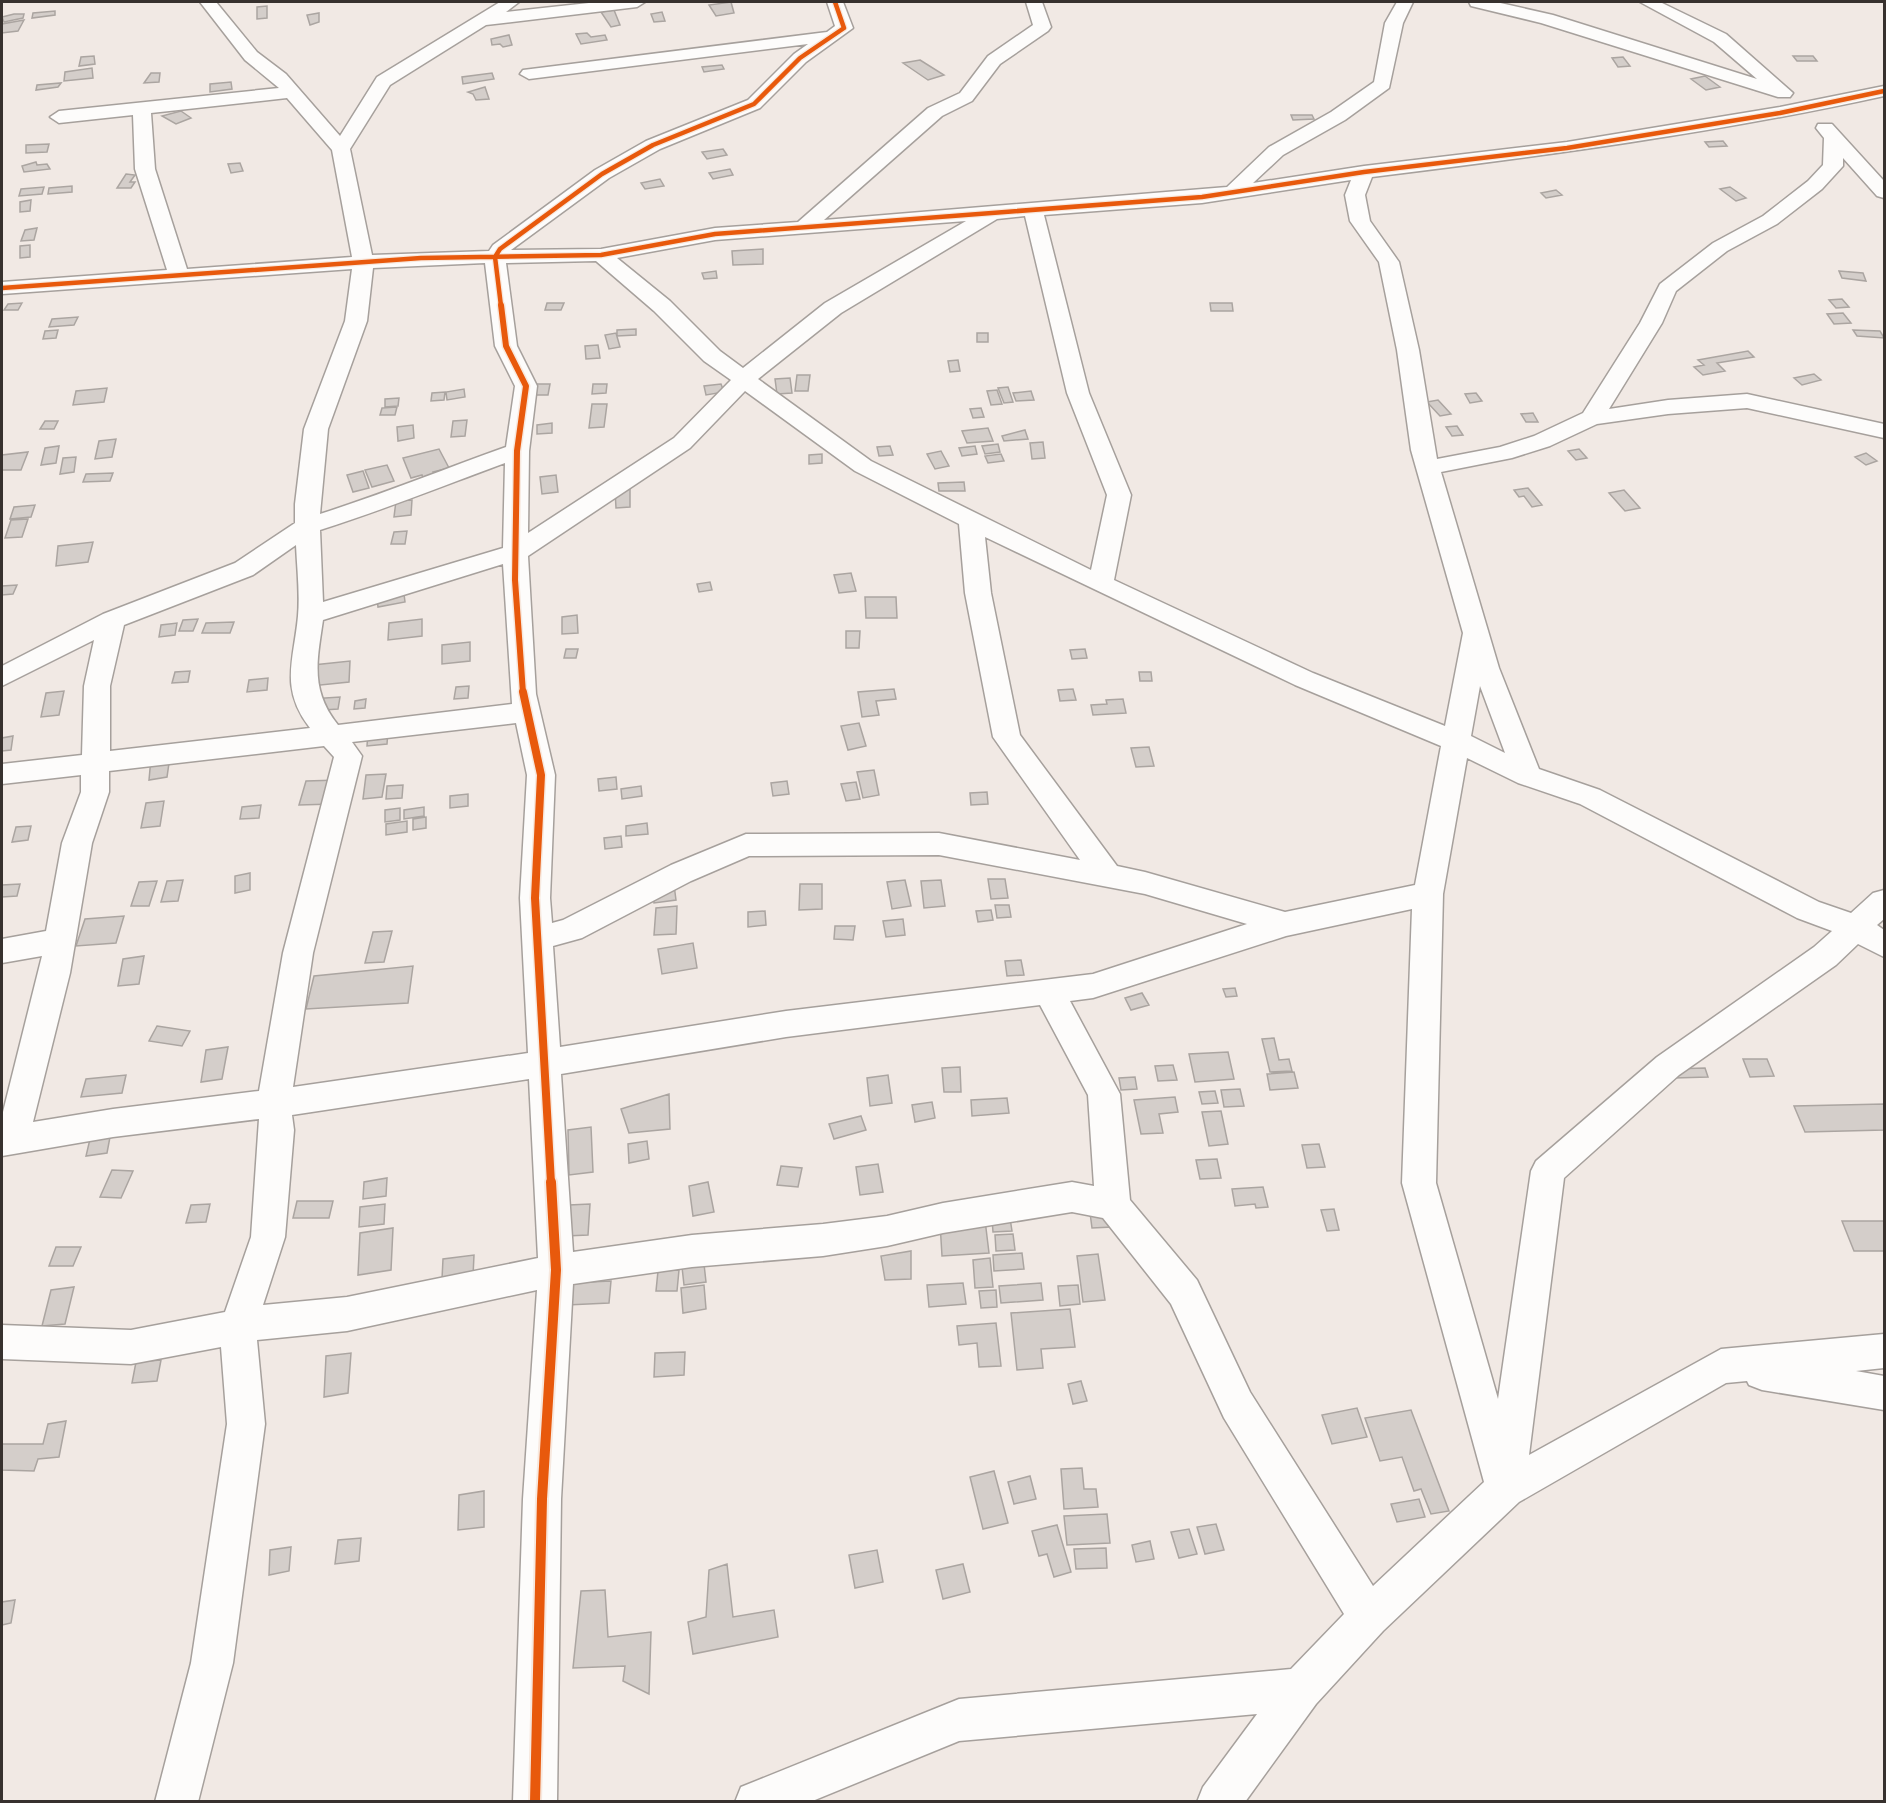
<svg xmlns="http://www.w3.org/2000/svg" width="1886" height="1803" viewBox="0 0 1886 1803" font-family="Manrope,sans-serif">
  <rect width="100%" height="100%" fill="#f1e9e4"/>
  <path fill="#d4ceca" stroke="#aba5a1" stroke-width="1.5" d="M731 2 734 13 716 16 709 5Z
    M267 6V18L257 19V7Z
    M614 10 620 25 611 27 601 12Z
    M55 11V15L32 18 33 13Z
    M662 12 665 21 654 22 651 14Z
    M319 13V22L310 25 307 15Z
    M14 14H24L23 18 4 22 2 17Z
    M24 20 18 31 2 33V24Z
    M587 33 591 37 605 35 607 40 581 44 576 34Z
    M509 35 512 45 503 47 500 44 492 45 491 39Z
    M94 56 95 64 79 66 81 57Z
    M1793 56H1813L1817 61H1797Z
    M1623 57 1630 66 1618 67 1612 58Z
    M920 60 944 75 928 80 903 63Z
    M722 65 724 69 704 72 702 67Z
    M92 68 93 78 64 81 65 72Z
    M151 73H160L159 82 144 83Z
    M492 73 494 79 463 84 462 77Z
    M1705 76 1720 87 1706 90 1691 79Z
    M231 82 232 89 210 92V84Z
    M61 83 58 87 36 90 37 85Z
    M485 87 489 99 476 100 473 94 468 92Z
    M181 111 191 118 176 124 162 116Z
    M1291 115H1312L1314 119 1293 120Z
    M1723 141 1727 146 1709 147 1705 142Z
    M49 144 47 152 26 153V145Z
    M723 149 727 155 707 159 702 152Z
    M36 162 37 165 47 164 50 169 24 172 22 166Z
    M240 163 243 171 231 173 228 164Z
    M730 169 733 175 713 179 709 173Z
    M126 174 135 175 130 182H135L131 188H117Z
    M660 179 664 186 645 189 641 183Z
    M72 186V192L48 194 49 188Z
    M44 187 42 194 19 196 21 189Z
    M1730 187 1746 198 1736 201 1720 189Z
    M1556 190 1562 195 1546 198 1541 193Z
    M31 200 30 211 20 212V202Z
    M37 228 34 240 21 241 25 230Z
    M30 245V257L20 258V246Z
    M763 249V264L733 265 732 251Z
    M716 271 717 278 704 279 702 273Z
    M1839 271 1863 273 1866 281 1842 278Z
    M1842 299 1849 307 1836 308 1829 300Z
    M22 303 18 310H4L8 304Z
    M547 303H564L561 310H545Z
    M1210 303H1232L1233 311H1211Z
    M1843 313 1851 323 1834 324 1827 314Z
    M78 317 74 325 49 327 52 319Z
    M636 329V335L617 336V330Z
    M58 330 56 338 43 339 45 331Z
    M1853 330 1880 331 1884 338 1857 336Z
    M616 333 620 347 609 349 605 335Z
    M977 333H988V342H977Z
    M598 345 600 358 586 359 585 346Z
    M1748 351 1754 357 1717 363 1725 371 1703 375 1694 367 1704 365 1698 360Z
    M958 360 960 371 950 372 948 361Z
    M1814 374 1821 380 1802 385 1794 378Z
    M797 375H810L808 391H795Z
    M790 378 792 393 777 394 775 379Z
    M533 384H550L548 395H531Z
    M593 384H607L606 393 592 394Z
    M721 384 724 392 706 395 704 386Z
    M1008 387 1013 402 1004 403 998 388Z
    M107 388 104 402 73 405 76 391Z
    M464 389 465 397 447 400 446 392Z
    M997 390 1002 404 991 405 987 391Z
    M1031 391 1034 400 1016 401 1013 393Z
    M445 392 444 400 431 401 432 393Z
    M1476 393 1482 401 1470 403 1465 394Z
    M399 398 398 406 385 407V399Z
    M1438 400 1451 414 1440 416 1427 402Z
    M592 404H607L604 427 589 428Z
    M397 407 395 415H380L382 408Z
    M981 408 984 417 973 418 970 409Z
    M1533 413 1538 422H1526L1521 414Z
    M467 420 465 436 451 437 453 421Z
    M45 421H58L54 429H40Z
    M552 423V433L537 434V425Z
    M413 425 414 438 398 441 397 427Z
    M1457 426 1463 435 1452 436 1446 427Z
    M988 428 993 441 967 443 962 431Z
    M1025 430 1028 439 1004 441 1002 436Z
    M116 439 112 457 95 459 99 441Z
    M1043 442 1045 458 1032 459 1030 443Z
    M998 444 1000 452 985 454 982 446Z
    M59 446 56 463 41 465 45 448Z
    M890 446 893 455 879 456 877 447Z
    M975 446 977 454 962 456 959 448Z
    M439 449 449 468 433 472 436 478 424 481 422 475 411 478 403 458Z
    M1579 449 1587 458 1576 460 1568 451Z
    M941 451 949 466 935 469 927 454Z
    M28 452 21 470H2V455Z
    M1866 453 1877 461 1866 465 1855 457Z
    M822 454V463L809 464V455Z
    M1001 454 1004 461 988 463 985 456Z
    M76 457 74 472 60 474 63 458Z
    M387 465 394 481 372 487 365 470Z
    M363 471 369 488 353 492 347 475Z
    M113 473 110 481 83 482 86 474Z
    M556 475 558 492 542 494 540 477Z
    M964 482 965 491H939L938 483Z
    M1528 488 1542 505 1532 507 1524 496 1519 497 1514 490Z
    M630 489V507L616 508 615 490Z
    M1624 490 1640 508 1625 511 1609 493Z
    M412 500 411 515 394 517 396 501Z
    M35 505 31 517 10 519 14 507Z
    M28 519 22 537 5 538 11 520Z
    M407 531 405 544H391L394 532Z
    M93 542 88 562 56 566 58 546Z
    M851 573 856 591 839 593 834 575Z
    M710 582 712 590 699 592 697 584Z
    M17 585 13 594 2 595V586Z
    M404 594 405 602 378 607 377 598Z
    M865 597H896L897 618H866Z
    M577 615 578 633 562 634V617Z
    M198 619 193 631H179L183 620Z
    M422 619V636L388 640 389 623Z
    M234 622 230 633H202L206 623Z
    M177 623 175 635 159 637 161 625Z
    M846 631H860L859 648H846Z
    M470 642V661L442 664V645Z
    M566 649H578L576 658H564Z
    M1085 649 1087 658 1072 659 1070 650Z
    M350 661 349 682 311 686 313 665Z
    M190 671 188 682 172 683 175 672Z
    M1139 672H1151L1152 681H1140Z
    M268 678 267 690 247 692 249 680Z
    M469 686 468 698 454 699 456 687Z
    M894 689 896 699 876 701 879 715 862 717 858 692Z
    M1073 689 1076 700 1060 701 1058 690Z
    M64 691 59 715 41 717 46 693Z
    M340 697 338 709 308 711 310 699Z
    M366 699 365 708 354 709 355 701Z
    M1123 699 1126 713 1093 715 1091 705 1107 704 1106 700Z
    M859 723 866 746 848 750 841 726Z
    M388 730 387 744 367 746 368 732Z
    M13 736 11 750 2 751V738Z
    M1149 747 1154 766 1136 767 1131 748Z
    M170 756 167 777 149 780 151 758Z
    M874 770 879 795 863 798 857 772Z
    M386 774 382 797 363 799 366 775Z
    M616 777 617 789 599 791 598 779Z
    M339 780 333 804 299 805 306 781Z
    M787 781 789 794 773 796 771 783Z
    M856 782 860 799 846 801 841 784Z
    M403 785 402 798 386 799 387 786Z
    M641 786 642 796 622 799 621 789Z
    M987 792 988 804 971 805 970 793Z
    M468 794V806L450 808V796Z
    M164 801 160 826 141 828 146 803Z
    M261 805 259 818 240 819 242 807Z
    M424 807V816L404 819V810Z
    M400 808V820L385 822V810Z
    M426 817V828L413 830V819Z
    M407 821V832L386 835V824Z
    M647 823 648 834 626 836V826Z
    M31 826 28 840 12 842 16 827Z
    M621 836 622 847 605 849 604 838Z
    M250 873V890L235 893V876Z
    M673 877 676 900 654 903 651 880Z
    M988 879H1005L1008 898 991 899Z
    M183 880 178 901 161 902 167 881Z
    M905 880 911 906 892 909 887 882Z
    M941 880 945 906 924 908 921 881Z
    M157 881 149 906H131L139 882Z
    M20 884 17 896 2 897V885Z
    M800 884H822V909L799 910Z
    M995 905H1009L1011 917 997 918Z
    M677 906 676 934 654 935 656 908Z
    M991 910 993 920 978 922 976 911Z
    M765 911 766 925 748 927V912Z
    M124 916 116 943 76 946 85 919Z
    M903 919 905 935 886 937 883 921Z
    M835 926H855L853 940 834 939Z
    M392 931 384 962 365 963 373 932Z
    M693 943 697 968 662 974 658 949Z
    M144 956 139 984 118 986 123 959Z
    M1021 960 1024 975 1007 976 1005 961Z
    M413 966 408 1003 306 1009 314 976Z
    M1235 988 1237 996 1226 997 1223 989Z
    M1142 993 1149 1005 1131 1010 1125 998Z
    M157 1026 190 1031 182 1046 149 1041Z
    M1274 1038 1279 1060 1289 1059 1292 1071 1270 1072 1262 1039Z
    M228 1047 222 1079 201 1082 206 1050Z
    M1228 1052 1234 1079 1195 1082 1189 1054Z
    M1743 1059H1767L1774 1076 1750 1077Z
    M1173 1065 1177 1080 1158 1081 1155 1066Z
    M960 1067 961 1092H944L942 1068Z
    M1705 1068 1708 1077 1674 1078 1671 1069Z
    M1294 1072 1298 1088 1270 1090 1267 1074Z
    M126 1075 122 1093 81 1097 86 1079Z
    M888 1075 892 1103 870 1106 867 1078Z
    M1135 1077 1137 1089 1121 1090 1119 1078Z
    M1240 1089 1244 1106 1224 1107 1221 1090Z
    M1215 1091 1218 1103 1202 1104 1199 1092Z
    M669 1094 670 1129 629 1133 621 1109Z
    M1175 1097 1178 1112 1159 1114 1163 1133 1141 1134 1134 1100Z
    M1007 1098 1009 1113 972 1116 971 1100Z
    M932 1102 935 1118 915 1122 912 1105Z
    M1884 1104V1130L1805 1132 1794 1106Z
    M1221 1111 1228 1144 1209 1146 1202 1112Z
    M861 1116 866 1130 834 1139 829 1124Z
    M591 1127 593 1172 569 1175 568 1130Z
    M110 1137 107 1153 86 1156 90 1139Z
    M647 1141 649 1159 629 1163 628 1144Z
    M1319 1144 1325 1167 1307 1168 1302 1145Z
    M1217 1159 1221 1178 1200 1179 1196 1160Z
    M878 1164 883 1192 860 1195 856 1167Z
    M781 1166 802 1168 798 1187 777 1185Z
    M112 1170 133 1171 121 1198 100 1197Z
    M387 1178 386 1196 363 1199 364 1182Z
    M708 1182 714 1212 693 1216 689 1186Z
    M1263 1187 1268 1207 1256 1208 1255 1204 1235 1206 1232 1189Z
    M297 1201H333L329 1218H293Z
    M210 1204 206 1222 186 1223 191 1205Z
    M385 1204 384 1224 359 1227 360 1207Z
    M590 1204 588 1235 566 1236 569 1205Z
    M1334 1209 1339 1230 1327 1231 1321 1210Z
    M1109 1211 1112 1227 1092 1228 1090 1213Z
    M1010 1218 1012 1231 993 1232 992 1219Z
    M985 1220 989 1253 942 1256 940 1223Z
    M1842 1221H1884V1251H1854Z
    M393 1228 391 1270 358 1275 360 1233Z
    M1013 1234 1015 1250 996 1251 995 1235Z
    M56 1247H81L73 1266H49Z
    M911 1251V1279L885 1280 881 1256Z
    M1022 1253 1024 1269 994 1271 993 1255Z
    M1098 1254 1105 1300 1083 1302 1077 1256Z
    M474 1255 473 1276 442 1279 443 1259Z
    M990 1258 993 1287 975 1288 973 1260Z
    M704 1264 706 1282 684 1285 682 1267Z
    M679 1270 677 1291H656L658 1271Z
    M611 1281 609 1303 567 1305 569 1283Z
    M963 1283 966 1304 929 1307 927 1285Z
    M1041 1283 1043 1300 1001 1303 999 1286Z
    M704 1285 706 1309 683 1313 681 1288Z
    M1078 1285 1080 1304 1060 1306 1058 1286Z
    M74 1287 65 1324 42 1326 51 1290Z
    M996 1290 997 1307 981 1308 979 1291Z
    M1070 1309 1075 1347 1041 1349 1043 1368 1017 1370 1011 1313Z
    M996 1323 1001 1366 979 1367 977 1343 959 1345 957 1326Z
    M685 1352 684 1375 654 1377 655 1353Z
    M351 1353 348 1393 324 1397 326 1356Z
    M161 1360 157 1381 132 1383 136 1362Z
    M1081 1381 1087 1401 1073 1404 1068 1384Z
    M1357 1408 1367 1437 1332 1444 1322 1415Z
    M1411 1410 1449 1511 1431 1514 1421 1489 1414 1491 1402 1457 1380 1461 1365 1418Z
    M66 1421 59 1457 38 1459 34 1471 2 1470V1444H43L48 1424Z
    M1082 1468 1084 1489H1096L1098 1507 1064 1509 1061 1469Z
    M994 1471 1008 1523 983 1529 970 1477Z
    M1030 1476 1036 1499 1014 1504 1008 1482Z
    M484 1491V1527L458 1530 459 1495Z
    M1419 1499 1425 1517 1397 1522 1391 1504Z
    M1107 1514 1110 1543 1067 1545 1064 1516Z
    M1216 1524 1224 1550 1205 1554 1197 1527Z
    M1057 1525 1071 1572 1054 1577 1047 1554 1039 1556 1032 1531Z
    M1189 1529 1197 1554 1179 1558 1171 1532Z
    M361 1538 359 1561 335 1564 338 1540Z
    M1150 1541 1154 1559 1136 1562 1132 1545Z
    M291 1547 289 1571 269 1575 270 1550Z
    M1106 1548 1107 1568 1076 1569 1074 1549Z
    M877 1550 883 1582 855 1588 849 1555Z
    M727 1564 733 1617 774 1610 778 1637 693 1654 688 1622 706 1617 709 1570Z
    M963 1564 970 1592 943 1599 936 1570Z
    M605 1590 608 1637 651 1632 649 1694 623 1681 625 1666 573 1668 581 1591Z
    M15 1600 11 1623 2 1625V1602Z"/>
  <g fill="none" stroke-linecap="round" stroke-linejoin="round">
    <defs>
      <path id="street" d="M200 2H216L257 52 286 74 340 136 377 77 500 2H519L506 12 598 2H645L637 7 486 25 390 85 350 149 372 255 489 251 493 245 595 170 646 141 748 100 794 54 808 44 529 79 520 74 523 70 827 32 835 26 827 2H843L853 28 806 62 760 108 660 149 609 178 511 250 601 249 715 228 798 222 928 108 960 93 988 56 1033 25 1026 2H1042L1051 27 1048 31 1000 64 972 101 942 116 824 220 1227 187 1269 147 1331 112 1374 82 1385 23 1397 2H1413L1403 23 1389 88 1345 120 1283 155 1253 183 1364 166 1567 142 1780 107 1884 86V96C1715 133 1544 156 1372 177L1365 195 1370 221 1399 262 1419 350 1437 459 1500 447 1534 436 1583 413 1640 323 1660 284 1713 243 1763 216 1808 181 1823 165 1824 138 1816 128 1818 124H1832L1884 181V198L1877 196 1843 158V166L1822 189 1777 224 1727 251 1676 291 1662 323 1609 409 1668 400 1747 394 1884 424V438L1747 408 1668 414 1597 424 1550 446 1512 458 1441 472 1499 668 1539 769 1600 790 1819 902 1851 913 1873 893 1884 890V919L1877 925 1884 930V957L1858 944 1836 965 1679 1075 1564 1178 1529 1455 1721 1349 1884 1334V1368L1856 1371 1884 1376V1410L1762 1390 1749 1385 1747 1381 1726 1383 1519 1502 1383 1631 1316 1704 1245 1802H1197L1203 1787 1257 1714 959 1741 810 1802H735L741 1787 959 1699 1291 1669 1344 1614 1224 1418 1171 1304 1103 1218 1072 1212 943 1233 887 1246 823 1256 692 1267 573 1284 561 1499 557 1802H513L523 1499 537 1290 347 1331 257 1340 265 1424 233 1663 198 1802H155L191 1663 227 1424 221 1347 131 1364 2 1359V1325L131 1330 225 1312 251 1237 259 1119 113 1137 2 1156V1116L42 956 2 963V939L46 931 62 843 81 792V775L2 784V764L82 755 84 686 94 640 2 686V666L103 614 235 563 295 523V504L304 429 345 321 352 269 2 294V282L167 270 135 169 133 115 59 123 50 117 59 111 279 88 245 60ZM287 98 332 150 352 257 187 269 155 169 151 113ZM1351 180 1345 195 1350 221 1379 262 1397 350 1411 450 1463 633 1445 726 1313 673 1114 580 1131 495 1089 393 1044 215 1202 203ZM1025 216 1067 393 1107 495 1091 570 871 461 758 379 841 313 997 219ZM966 221 825 303 743 368 720 351 670 301 617 258 715 240ZM596 261 654 311 704 361 731 380 674 438 528 533 529 451 537 386 517 346 506 263ZM485 263 495 346 515 386 506 447C444 469 383 494 320 514L328 429 367 321 373 268ZM745 391 855 471 959 524 965 593 993 737 1080 860 939 833 746 834 671 865 563 920 552 923 550 898 555 775 536 694 528 556 690 448ZM505 463 503 548 323 602 320 530C383 510 443 486 505 463ZM985 537 1295 685 1441 746 1415 885 1285 912 1145 872 1117 866 1020 735 991 593ZM296 545C297 568 300 593 298 616 294 660 279 688 310 728L110 751V686L124 625 253 575ZM503 564 512 704 338 725C310 690 317 661 323 620ZM1480 686 1505 753 1471 736ZM516 723 527 775 520 898 528 1053 293 1087 313 953 362 756 352 742ZM324 746 334 757 283 953 259 1091 113 1109 33 1122 70 973 92 843 109 792V771ZM1467 758 1518 783 1580 804 1797 918 1832 931 1814 947 1657 1057 1536 1161 1531 1171 1498 1399 1436 1183 1443 894ZM939 855 1145 894 1247 924 1093 974 786 1011 560 1047 553 946 582 938 691 881 749 856ZM1412 909 1402 1183 1484 1482 1373 1586 1250 1392 1197 1280 1130 1200 1120 1094 1070 1001 1093 998 1286 936ZM1040 1005 1088 1095 1094 1186 1072 1182 943 1203 887 1216 823 1224 692 1235 573 1252 561 1074 786 1037ZM529 1079 538 1258 347 1297 263 1305 285 1237 294 1130 292 1115Z
        M1469 2H1496L1553 15 1757 79 1714 42 1640 2H1660L1726 34 1793 93 1790 97H1778L1541 23 1471 6Z"/>
    </defs>
    <use href="#street" stroke="#a6a09c" stroke-width="3"/>
    <use href="#street" fill="#fdfcfb" fill-rule="evenodd"/>
    <defs>
      <path id="cycleway-far3" d="M2 288 421 258 601 255 715 234 1202 197 1364 172 1567 148 1780 113 1884 91
        M501 306 495 257 500 249 602 174 653 145 754 104 800 58 844 28 835 2"/>
      <path id="cycleway-far2" d="M501 305 506 346 526 386 517 451 515 580 523 693"/>
      <path id="cycleway-far1" d="M523 692 541 775 535 898 551 1183"/>
      <path id="cycleway" d="M535 1802 542 1499 556 1270 551 1182"/>
    </defs>
    <use href="#cycleway-far3" stroke="#f7e8de" stroke-width="7"/>
    <use href="#cycleway-far2" stroke="#f7e8de" stroke-width="9"/>
    <use href="#cycleway-far1" stroke="#f7e8de" stroke-width="11"/>
    <use href="#cycleway" stroke="#f7e8de" stroke-width="14"/>
    <use href="#cycleway-far3" stroke="#e8590c" stroke-width="4.5"/>
    <use href="#cycleway-far2" stroke="#e8590c" stroke-width="6"/>
    <use href="#cycleway-far1" stroke="#e8590c" stroke-width="8"/>
    <use href="#cycleway" stroke="#e8590c" stroke-width="10"/>
  </g>
  <rect width="1886" height="1803" fill="none" stroke="#37312e" stroke-width="6"/>
</svg>
